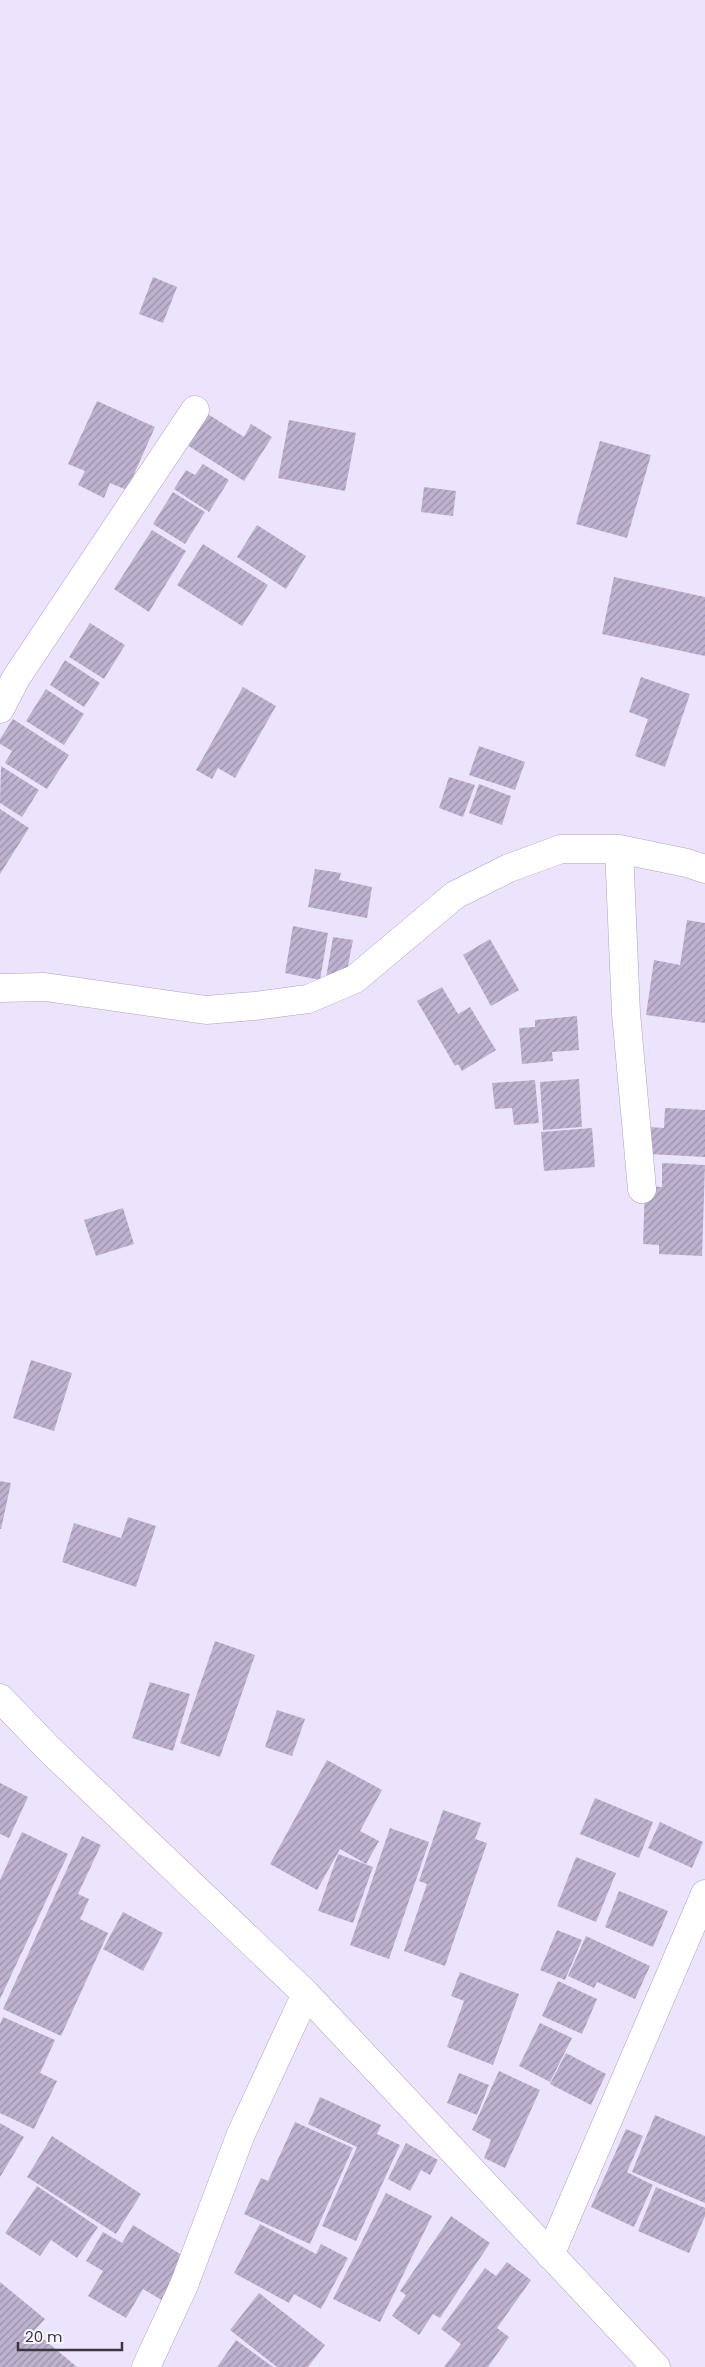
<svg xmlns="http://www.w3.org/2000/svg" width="705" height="2367" viewBox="0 0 705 2367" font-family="Poppins,sans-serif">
  <defs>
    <pattern id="building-hatch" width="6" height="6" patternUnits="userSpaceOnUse" patternTransform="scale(1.25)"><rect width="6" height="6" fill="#beb2d0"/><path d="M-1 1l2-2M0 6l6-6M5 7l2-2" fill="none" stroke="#9b92aa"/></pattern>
  </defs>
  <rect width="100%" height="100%" fill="#ece4fd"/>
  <path fill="url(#building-hatch)" d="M153 277 177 287 163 323 139 314Z
    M97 401 155 427 127 490 110 483 104 498 78 485 85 471 68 464Z
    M203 411 244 437 251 424 272 437 244 481 184 443Z
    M289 420 356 433 345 491 278 478Z
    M600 441 651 455 627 538 576 524Z
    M203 464 229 480 209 512 174 489 186 470 195 475Z
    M424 487 456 491 453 516 421 512Z
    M173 492 205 512 185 544 153 524Z
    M257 525 306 556 286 589 237 557Z
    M152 530 186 551 149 612 114 589Z
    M203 544 268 585 242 626 177 585Z
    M614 577 705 597V656L602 634Z
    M90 623 125 645 104 679 69 657Z
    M65 660 100 683 84 707 50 685Z
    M641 677 690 694 665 767 635 756 648 719 629 712Z
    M243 687 276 706 235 778 218 768 212 779 196 770Z
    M46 689 84 714 64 745 26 721Z
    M13 719 69 755 47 789 5 763 12 751 0 744V739Z
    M479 746 525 762 515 790 469 775Z
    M1 766 39 790 22 817 0 803Z
    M449 777 475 785 463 817 439 808Z
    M479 784 511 796 502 825 469 813Z
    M0 809 29 828 0 874Z
    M315 869 341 873 339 880 372 887 367 918 308 907Z
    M687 920 705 923V1023L646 1015 654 960 680 965Z
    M293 926 328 933 320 980 285 973Z
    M333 937 353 940 345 981 326 978Z
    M490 939 519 990 491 1006 463 955Z
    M442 987 458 1014 470 1007 496 1050 462 1071 458 1064 455 1066 417 1001Z
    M577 1016 579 1050 552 1052 553 1061 522 1064 519 1028 535 1027V1020Z
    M579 1079 582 1127 543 1130 540 1082Z
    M535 1080 539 1123 514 1125 512 1108 495 1109 492 1083Z
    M665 1108 705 1110V1157L648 1154 649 1127 664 1128Z
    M592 1128 595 1167 544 1171 541 1132Z
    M662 1163 705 1165 702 1256 659 1254V1245L643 1244 645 1186 662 1187Z
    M123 1208 134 1244 96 1256 84 1220Z
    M31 1360 72 1373 54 1431 13 1418Z
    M0 1481 11 1483 1 1529H0Z
    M128 1517 156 1526 136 1587 62 1562 74 1523 121 1538Z
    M215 1641 255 1655 220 1757 180 1743Z
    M150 1682 190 1694 173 1751 132 1738Z
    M277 1710 305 1719 292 1756 265 1747Z
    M327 1760 382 1790 360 1831 379 1841 366 1864 340 1849 317 1890 270 1864Z
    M0 1783 28 1797 9 1838 0 1834Z
    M595 1798 653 1822 639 1858 580 1834Z
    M443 1810 481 1823 475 1839 487 1843 445 1966 404 1951 427 1884 419 1881Z
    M660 1822 703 1842 692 1868 648 1848Z
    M390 1828 429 1842 389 1959 350 1945Z
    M22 1832 68 1854 0 1999V1880Z
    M82 1836 101 1845 78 1894 89 1899 80 1919 108 1933 61 2036 3 2009Z
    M338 1854 373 1867 353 1923 318 1911Z
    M576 1857 616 1873 596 1922 557 1906Z
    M619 1891 668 1911 653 1947 605 1927Z
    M123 1912 163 1933 143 1971 103 1949Z
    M557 1930 582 1940 565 1980 540 1970Z
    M586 1936 650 1966 635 1999 597 1982 594 1988 568 1976Z
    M460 1972 519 1994 493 2065 447 2047 464 2001 451 1996Z
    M558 1981 597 1999 582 2034 542 2016Z
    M3 2017 55 2040 40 2073 57 2081 34 2129 0 2113V2024Z
    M540 2023 572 2038 550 2082 519 2066Z
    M566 2053 606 2074 591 2105 550 2084Z
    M499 2071 540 2090 505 2168 484 2158 491 2140 472 2130Z
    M459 2073 489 2085 477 2115 447 2103Z
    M320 2097 381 2125 377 2134 400 2145 356 2241 322 2226 357 2147 308 2124Z
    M655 2115 705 2136V2203L632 2172Z
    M295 2122 353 2148 310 2244 244 2214 261 2178 268 2181Z
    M0 2123 24 2137 0 2177Z
    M626 2129 643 2136 627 2172 653 2185 634 2227 591 2207Z
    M52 2136 141 2194 116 2234 27 2177Z
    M406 2143 438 2160 430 2175 421 2170 410 2191 388 2179Z
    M37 2186 98 2227 77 2258 51 2240 40 2256 5 2233Z
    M656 2187 705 2208V2216L689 2253 638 2231Z
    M386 2193 432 2216 380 2322 333 2299Z
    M451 2216 490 2243 440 2318 433 2314 419 2335 392 2316 406 2295 400 2291Z
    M260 2224 316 2254 321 2244 348 2258 321 2309 294 2294 289 2303 234 2273Z
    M133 2225 190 2260 165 2302 143 2289 126 2318 88 2296 103 2271 86 2261 103 2232 122 2243Z
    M507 2262 531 2280 497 2328 509 2337 488 2367H444L461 2344 441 2329 485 2268 496 2276Z
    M0 2282 45 2319 34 2331 77 2367H0Z
    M259 2293 325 2345 308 2367H277L230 2330Z
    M236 2340 273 2367H217Z"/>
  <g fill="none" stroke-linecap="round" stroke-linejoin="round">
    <defs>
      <path id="minor" d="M0 709 16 678 195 410
        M619 849 626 1013 642 1189
        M0 988 45 987 206 1010 254 1006 308 999 355 979 455 895 509 868 561 849H619L687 863 705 869
        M0 1698 49 1749 306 1994 656 2367
        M550 2255 705 1894
        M146 2367 184 2285 241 2134 306 1994"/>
    </defs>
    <use href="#minor" stroke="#ada3c1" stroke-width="29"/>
    <use href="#minor" stroke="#fff" stroke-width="28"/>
  </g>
  <path d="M18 2342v8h104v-8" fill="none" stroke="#393541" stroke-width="2.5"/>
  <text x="25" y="2342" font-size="15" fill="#393541" stroke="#f7f5fb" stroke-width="4" paint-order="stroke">20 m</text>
</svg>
